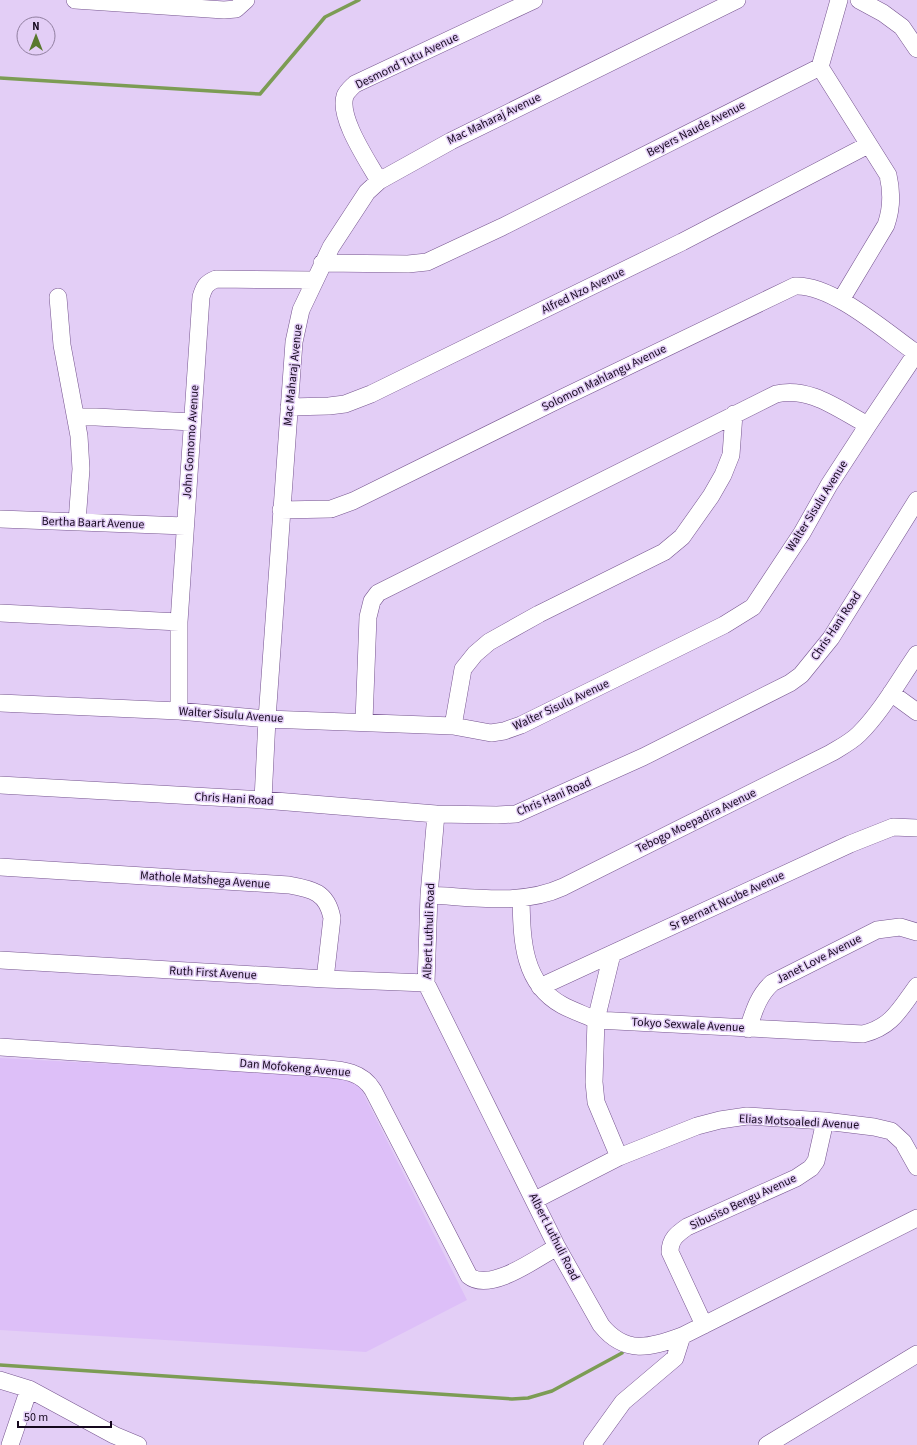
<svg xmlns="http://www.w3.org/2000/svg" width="917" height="1445" viewBox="0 0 917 1445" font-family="'Source Sans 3',sans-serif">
  <rect width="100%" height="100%" fill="#e3cef6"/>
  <path fill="#ddbff8" d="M0 1058 355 1077 467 1300 366 1352 0 1330Z"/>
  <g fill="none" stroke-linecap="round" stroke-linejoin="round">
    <path stroke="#7c9c54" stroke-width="3.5" d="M0 78 260 94 325 17 359 0
      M0 1365 512 1399 528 1398 552 1391 622 1353"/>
    <defs>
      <path id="minor" d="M75 0 224 10 236 9 246 0
        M859 0 883 13 902 27 917 49
        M820 67 888 175C892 192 892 208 886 225L841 300
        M820 67 839 0
        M379 181C368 161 338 118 345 96 347 91 352 87 355 84L534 0
        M322 263 408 264 427 262 502 227 820 67
        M58 297 62 345 79 436 81 469 77 522
        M289 407 329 406 345 404 371 394 682 242 868 145
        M76 417H96L192 422
        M281 510 331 509 353 501 564 397 795 286C832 284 886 332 916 353
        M0 519 185 526
        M0 613 179 622
        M891 693 917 712
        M0 703 179 711 267 719 453 726 491 733 504 731 521 725 724 625 753 607 802 533 829 485 868 425 917 352
        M179 711V622L201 297C204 287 206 283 216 279L314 280
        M364 721 368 617 372 601 378 593 776 394C810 386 839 410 868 425
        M453 726 463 669 475 654 489 642 539 614 664 552 682 537 711 496 723 475 731 455 734 414
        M0 785 263 800 436 814 497 815 516 814 643 757 790 683 801 675 831 638 917 500
        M263 800 267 719 294 342 301 310 331 247 367 192 379 181 451 141 737 0
        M436 814 429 895 426 983 557 1247 601 1325C625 1355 650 1348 682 1336L917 1218
        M0 867 289 885C312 889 327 892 332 918L325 979
        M429 895C473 897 522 906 563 887L831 753C841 747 851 742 859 734 882 711 899 680 917 654
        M521 899C522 938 522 983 562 1005 573 1011 585 1015 596 1020L863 1034C892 1027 900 1009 917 986
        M612 954 596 1020 594 1082 596 1102 619 1157
        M0 960 325 979 426 983
        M540 987 850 844 893 827 917 828
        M748 1029C754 1011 758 996 772 983L877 930 900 927 917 932
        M0 1047 318 1068C340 1070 361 1070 373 1090L469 1276C490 1293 537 1258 557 1247
        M535 1200 619 1157 697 1126 720 1120 747 1116 825 1121 874 1127 891 1131 903 1142 917 1167
        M704 1325 670 1252C670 1239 677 1234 687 1227L796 1178 811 1168 816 1161 825 1121
        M0 1380 29 1389 114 1435 138 1445
        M10 1445 29 1389
        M592 1445 623 1402 675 1358 682 1336
        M767 1445 917 1354"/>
    </defs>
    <use href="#minor" stroke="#76558f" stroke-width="18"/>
    <use href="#minor" stroke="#fff" stroke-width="17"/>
  </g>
  <g text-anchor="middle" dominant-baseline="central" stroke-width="3" stroke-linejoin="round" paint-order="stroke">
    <g font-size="12" fill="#15081e" stroke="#e3cef6">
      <text transform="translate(407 61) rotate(-26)">Desmond Tutu Avenue</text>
      <text transform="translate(494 119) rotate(-26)">Mac Maharaj Avenue</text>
      <text transform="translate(696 129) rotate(-27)">Beyers Naude Avenue</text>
      <text transform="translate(583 291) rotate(-26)">Alfred Nzo Avenue</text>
      <text transform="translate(293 375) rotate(-84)">Mac Maharaj Avenue</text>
      <text transform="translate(604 378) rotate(-26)">Solomon Mahlangu Avenue</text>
      <text transform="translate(191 442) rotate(-86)">John Gomomo Avenue</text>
      <text transform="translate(817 506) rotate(-58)">Walter Sisulu Avenue</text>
      <text transform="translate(93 523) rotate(2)">Bertha Baart Avenue</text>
      <text transform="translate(836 626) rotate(-56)">Chris Hani Road</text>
      <text transform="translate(561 705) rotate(-25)">Walter Sisulu Avenue</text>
      <text transform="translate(231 715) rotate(4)">Walter Sisulu Avenue</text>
      <text transform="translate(554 797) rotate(-23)">Chris Hani Road</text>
      <text transform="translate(234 799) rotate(3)">Chris Hani Road</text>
      <text transform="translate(696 821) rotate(-26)">Tebogo Moepadira Avenue</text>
      <text transform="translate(205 880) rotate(4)">Mathole Matshega Avenue</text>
      <text transform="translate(727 901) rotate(-25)">Sr Bernart Ncube Avenue</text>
      <text transform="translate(429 931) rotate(-88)">Albert Luthuli Road</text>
      <text transform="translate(819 959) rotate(-27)">Janet Love Avenue</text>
      <text transform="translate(213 973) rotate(3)">Ruth First Avenue</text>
      <text transform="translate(688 1025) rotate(3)">Tokyo Sexwale Avenue</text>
      <text transform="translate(295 1068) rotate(5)">Dan Mofokeng Avenue</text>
      <text transform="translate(799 1122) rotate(3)">Elias Motsoaledi Avenue</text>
      <text transform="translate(743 1202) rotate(-25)">Sibusiso Bengu Avenue</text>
      <text transform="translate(554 1237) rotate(63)">Albert Luthuli Road</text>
    </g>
  </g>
  <g transform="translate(36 36)"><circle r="19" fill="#e3cef6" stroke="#917fa0"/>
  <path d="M0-3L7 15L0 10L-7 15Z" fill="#59782e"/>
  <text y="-6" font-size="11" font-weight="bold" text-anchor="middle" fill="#15081e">N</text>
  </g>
  <path d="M18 1421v6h93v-6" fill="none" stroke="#15081e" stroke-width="2"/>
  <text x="24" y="1421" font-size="12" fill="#15081e" stroke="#e3cef6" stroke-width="3" paint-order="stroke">50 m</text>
</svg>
